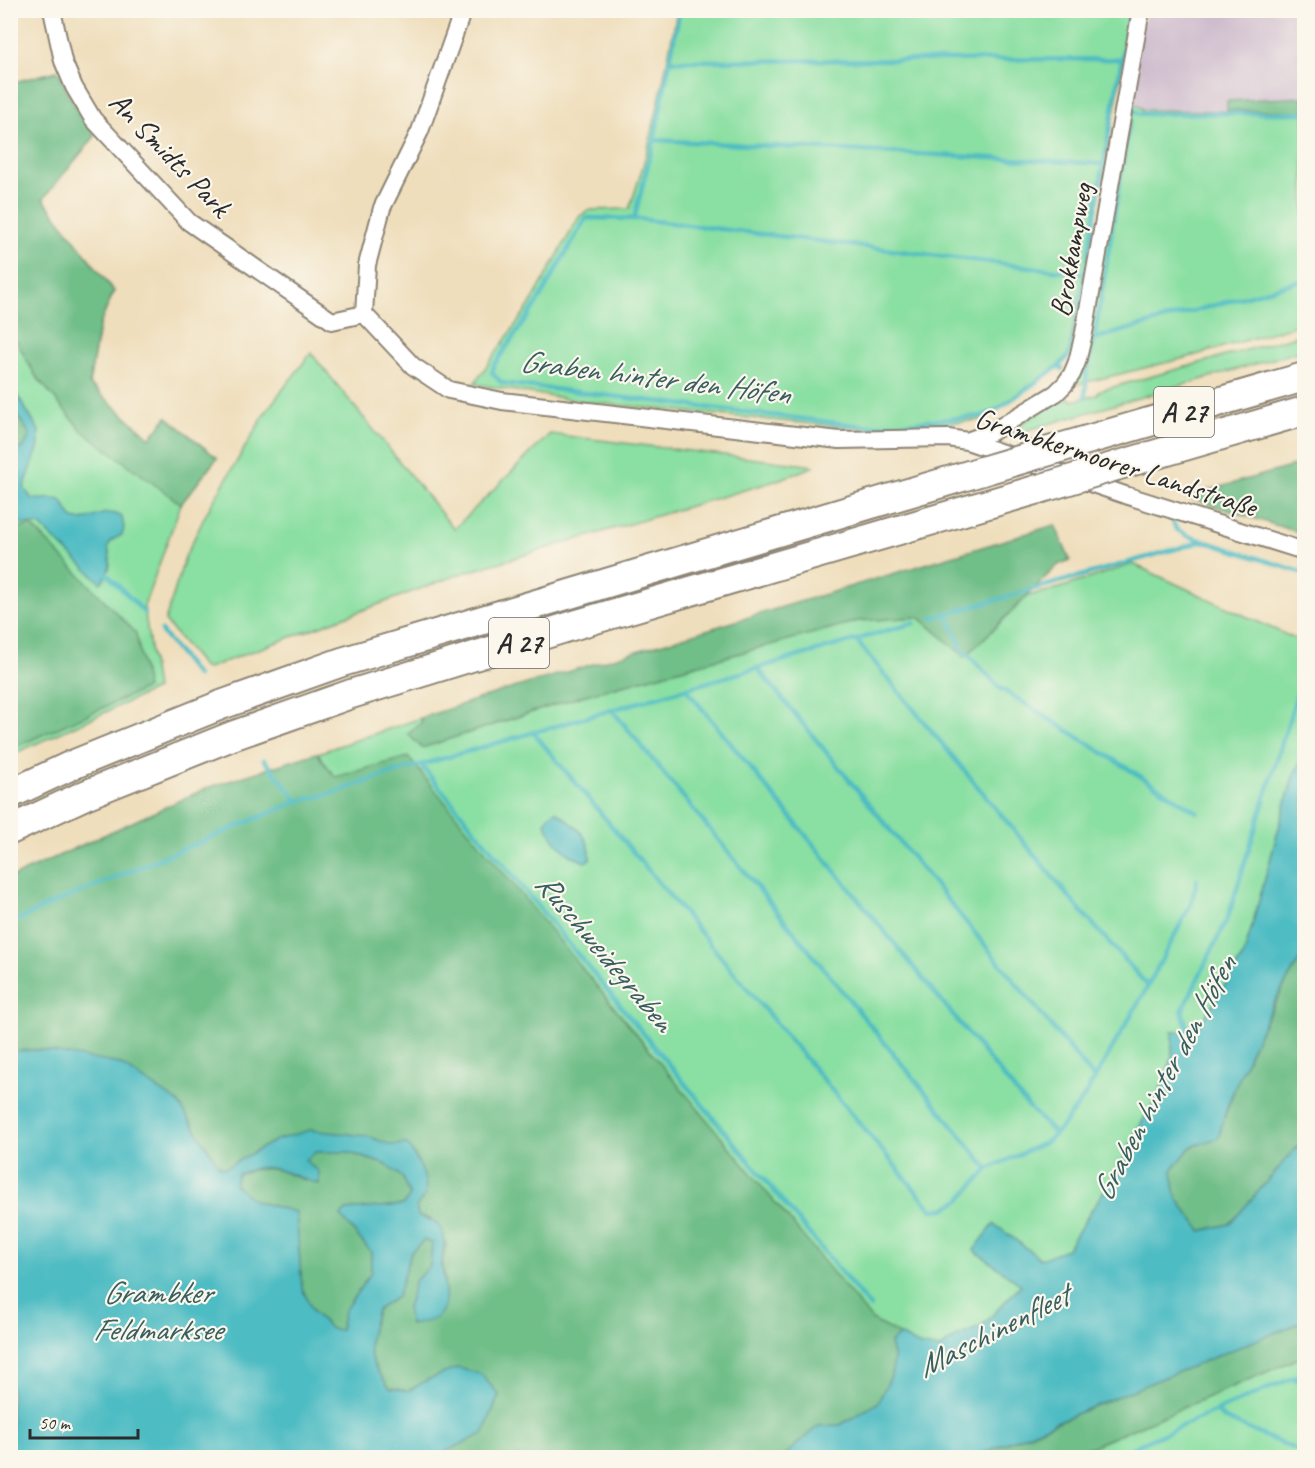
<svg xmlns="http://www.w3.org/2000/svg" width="1315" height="1468" viewBox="0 0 1315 1468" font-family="Caveat,sans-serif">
  <rect width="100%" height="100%" fill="#fbf7ec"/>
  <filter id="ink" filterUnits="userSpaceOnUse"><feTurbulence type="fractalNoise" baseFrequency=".0167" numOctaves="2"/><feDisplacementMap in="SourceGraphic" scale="12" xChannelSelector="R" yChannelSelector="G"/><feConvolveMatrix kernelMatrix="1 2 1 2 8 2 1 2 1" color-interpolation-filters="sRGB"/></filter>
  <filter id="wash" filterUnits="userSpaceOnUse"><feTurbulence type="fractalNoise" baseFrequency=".008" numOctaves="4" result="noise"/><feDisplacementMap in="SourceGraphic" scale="24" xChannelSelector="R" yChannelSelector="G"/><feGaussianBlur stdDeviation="1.35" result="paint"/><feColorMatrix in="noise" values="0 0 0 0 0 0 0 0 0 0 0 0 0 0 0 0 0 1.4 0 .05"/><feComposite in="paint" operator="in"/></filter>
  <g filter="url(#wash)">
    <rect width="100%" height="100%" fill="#efdebc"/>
    <path fill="#cfbdce" d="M1146 11H1304V97L1227 101V110H1142L1127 105Z"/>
    <path fill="#8adfa2" stroke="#5a8566" stroke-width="1.5" d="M677 11H1134L1067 359 981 420 872 430 586 402 474 384 531 303 579 217 588 210 629 209C652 147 664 76 677 11Z
      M58 71 69 96 95 136 43 199 114 291 99 326 89 384 150 438 167 417 217 458 181 504 144 606 156 689 11 755V83Z
      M1127 105H1138L1143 110 1304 112V323L1189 357 1075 385 1086 351Z
      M1304 334V350L1007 436C1025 418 1047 406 1070 398L1072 401 1097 395 1099 391Z
      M311 353 454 529 550 434 815 466 775 481 460 574 205 669 165 621 185 557 207 512 267 410Z
      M1133 564 1304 643V754L1293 777 1244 955 1195 1032H1172V1058L1161 1089 1138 1129 1123 1161 1067 1249 1041 1259 994 1224 975 1250 1021 1285 981 1327 958 1336 939 1349 918 1345 872 1320 335 777 318 753 421 718 422 748 582 696 858 621 919 617 965 657 1028 596 1060 588Z
      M1304 1356V1457H1067Z"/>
    <path fill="#6fbe88" stroke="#4d745a" stroke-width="1.5" d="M58 71 69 96 95 136 43 199 114 291 99 326 89 384 150 438 167 417 217 458 181 504 81 430 35 375 11 331 10 83Z
      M1304 97V112L1227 110V101Z
      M10 406 30 434 24 447 13 452 11 451Z
      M1304 463V534L1185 497Z
      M31 525 136 633 147 688 11 749V531Z
      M1055 525 1070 560 1058 565 965 657 919 617 858 621 582 696 422 748 408 734 421 723V718L487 696Z
      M317 753 335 777 408 757 872 1320 900 1335 890 1343 894 1360 891 1376 878 1403 840 1425 818 1426 783 1457H432L483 1434 499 1396 459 1368 429 1379 408 1391 390 1388C364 1355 366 1349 377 1310L397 1297 411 1252 424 1240 432 1243 430 1266 415 1281 407 1308 445 1282 442 1260 446 1244 431 1219 418 1216 416 1207 425 1194 418 1161 407 1144 391 1145 367 1136 276 1140 225 1168 219 1166 178 1102 41 1050 11 1051 10 878 207 788Z
      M1304 952V1139L1230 1224 1200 1231 1176 1197 1172 1170 1191 1147 1218 1138C1237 1072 1269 1011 1304 952Z
      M316 1152H347L387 1165 402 1177 410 1196 403 1205 346 1210 341 1216 371 1252V1273L344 1311 341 1330 331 1329 313 1312 302 1288 296 1212 253 1201 234 1184 238 1174C268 1164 276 1169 304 1180L305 1160Z
      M1304 1321V1356L1067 1457 973 1458 1111 1399Z"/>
    <path fill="#4dbcc3" stroke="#3c7477" stroke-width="1.5" fill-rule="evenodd" d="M10 383 39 431V446L24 488 32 499C42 500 51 497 61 500L73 519C95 524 101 505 122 517L124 528 122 535 112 540 108 547C112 562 111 570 101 583L39 525 16 524 11 521V451L13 452 24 447 30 434 11 406Z
      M1304 754V952L1272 1006 1251 1050 1228 1104 1218 1138 1191 1147 1172 1170 1176 1197 1201 1231 1230 1224 1304 1139V1321L1111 1399 973 1457H783L818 1426 840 1425 878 1403 891 1376 894 1360 890 1343 900 1335 918 1345 939 1349 958 1336 981 1327 1021 1285 974 1250 994 1224 1041 1259 1067 1249 1123 1161 1138 1129 1161 1089 1172 1058V1032H1195L1244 955 1293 777Z
      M556 811C573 824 592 836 590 859L585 862C564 854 554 842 545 823L550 815Z
      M41 1050 120 1064 178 1102 219 1166 225 1168 276 1140 310 1130 367 1136 391 1145 407 1144C415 1156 430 1179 425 1195 423 1199 418 1203 416 1207L418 1216C428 1219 439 1222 443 1233 447 1243 442 1250 442 1260 441 1278 453 1305 436 1318 430 1322 417 1323 410 1325L407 1308 415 1281 430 1266 432 1243 424 1240 411 1252 397 1297 377 1310C366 1349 364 1355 390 1388L408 1391 429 1379 458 1368 481 1374 499 1395 483 1434 432 1458 11 1457V1051ZM316 1152H348L387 1165 402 1177 410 1196 403 1205 346 1210 341 1216 371 1252V1273L344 1311 340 1330 331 1329 313 1312 302 1288 296 1212 254 1201 234 1184 238 1174C244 1172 251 1169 257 1168 278 1165 299 1179 319 1184V1172L305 1160Z"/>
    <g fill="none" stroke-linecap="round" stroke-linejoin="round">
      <path stroke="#4dbcc3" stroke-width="4.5" d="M669 61 1122 59
        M1132 110 1140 114 1304 113
        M654 140 1103 164
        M634 219 654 140 680 10
        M1094 339 1304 280
        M1059 366 1069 355 1075 333 1130 10
        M1062 369 1059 366 998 409 981 416 873 426 855 425 502 383 492 373 494 365 537 303 586 218 639 219 1086 274
        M1083 372 1087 373 1085 397
        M1087 373 1094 339 1132 106
        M1172 519 1176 529 1188 536 1304 573
        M105 572 144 612
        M947 614 961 647 1000 688 1197 812
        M932 618 1204 541
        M161 631 197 676
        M856 640 1076 905 1148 986
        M758 669 1094 1078
        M686 689 1025 1103 1055 1134
        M612 710 988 1169
        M533 732 932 1210 944 1209 960 1200 988 1169 1046 1142 1060 1129 1084 1097 1148 986 1191 904 1197 880
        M264 760 298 801 333 793 382 776 914 623
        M421 765 870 1307
        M10 924 47 906 298 801
        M1190 1036 1182 1011 1228 917 1304 672
        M1293 1378 1304 1383
        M1217 1411 1223 1418 1304 1453
        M1126 1450 1142 1458
        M1108 1458 1304 1373"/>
    </g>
  </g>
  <g filter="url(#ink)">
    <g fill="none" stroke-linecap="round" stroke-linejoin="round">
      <defs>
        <path id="street" d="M52 10 63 61 74 87 93 119 189 222 332 321 364 314
          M463 10 420 131 382 208 367 265 364 314 413 366 449 390 502 401 839 440 948 438 967 441 1125 495 1304 551
          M967 441 992 432 1056 393 1065 384 1072 374 1077 362 1084 333 1141 10"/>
        <path id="highway" d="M1063 447 1304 377
          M1116 466 1304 411
          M10 794 72 765 221 705 342 662 982 471
          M10 830 85 795 232 736 351 694 578 624 1039 489"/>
      </defs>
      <use href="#street" stroke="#8d8474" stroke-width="20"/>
      <use href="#highway" stroke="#8d8474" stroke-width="32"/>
      <use href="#street" stroke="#fff" stroke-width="16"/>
      <use href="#highway" stroke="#fff" stroke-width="28"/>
      <defs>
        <path id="highway-bridge" d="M982 471 1063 447
          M1039 489 1116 466"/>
      </defs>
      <use href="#highway-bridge" stroke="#8d8474" stroke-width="32" stroke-linecap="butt"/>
      <use href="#highway-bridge" stroke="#fff" stroke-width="28"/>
    </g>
  </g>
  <g text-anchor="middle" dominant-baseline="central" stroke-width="4.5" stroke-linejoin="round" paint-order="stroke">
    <g fill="#fbf7ec" stroke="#696865" stroke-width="1.5">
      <rect x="1154" y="387" width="60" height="50" rx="4.5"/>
      <rect x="489" y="618" width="60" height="50" rx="4.5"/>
    </g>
    <g font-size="28" font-weight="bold" fill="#2b2b2b">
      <text x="1184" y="412">A 27</text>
      <text x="519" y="643">A 27</text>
    </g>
    <g font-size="30" fill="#2b2b2b" stroke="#fbf7ec">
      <text transform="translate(170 154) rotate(46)">An Smidts Park</text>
      <text transform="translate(1071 250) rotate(-80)">Brokkampweg</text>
      <text transform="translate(1116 462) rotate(18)">Grambkermoorer Landstraße</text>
    </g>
    <g font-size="32" font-style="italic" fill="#375e60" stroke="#fbf7ec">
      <text transform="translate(655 377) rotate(7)">Graben hinter den Höfen</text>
      <text transform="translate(605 952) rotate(50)">Ruschweidegraben</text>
      <text transform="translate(1164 1078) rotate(-62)">Graben hinter den Höfen</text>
      <text x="157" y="1292">Grambker<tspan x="157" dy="37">Feldmarksee</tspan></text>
      <text transform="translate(993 1331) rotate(-27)">Maschinenfleet</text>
    </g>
  </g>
  <rect width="1315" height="1468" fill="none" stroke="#fbf7ec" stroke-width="36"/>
  <path d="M30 1429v9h108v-9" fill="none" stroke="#2b2b2b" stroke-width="3"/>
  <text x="39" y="1429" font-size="18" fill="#2b2b2b" stroke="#fbf7ec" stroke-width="4.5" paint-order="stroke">50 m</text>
</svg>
